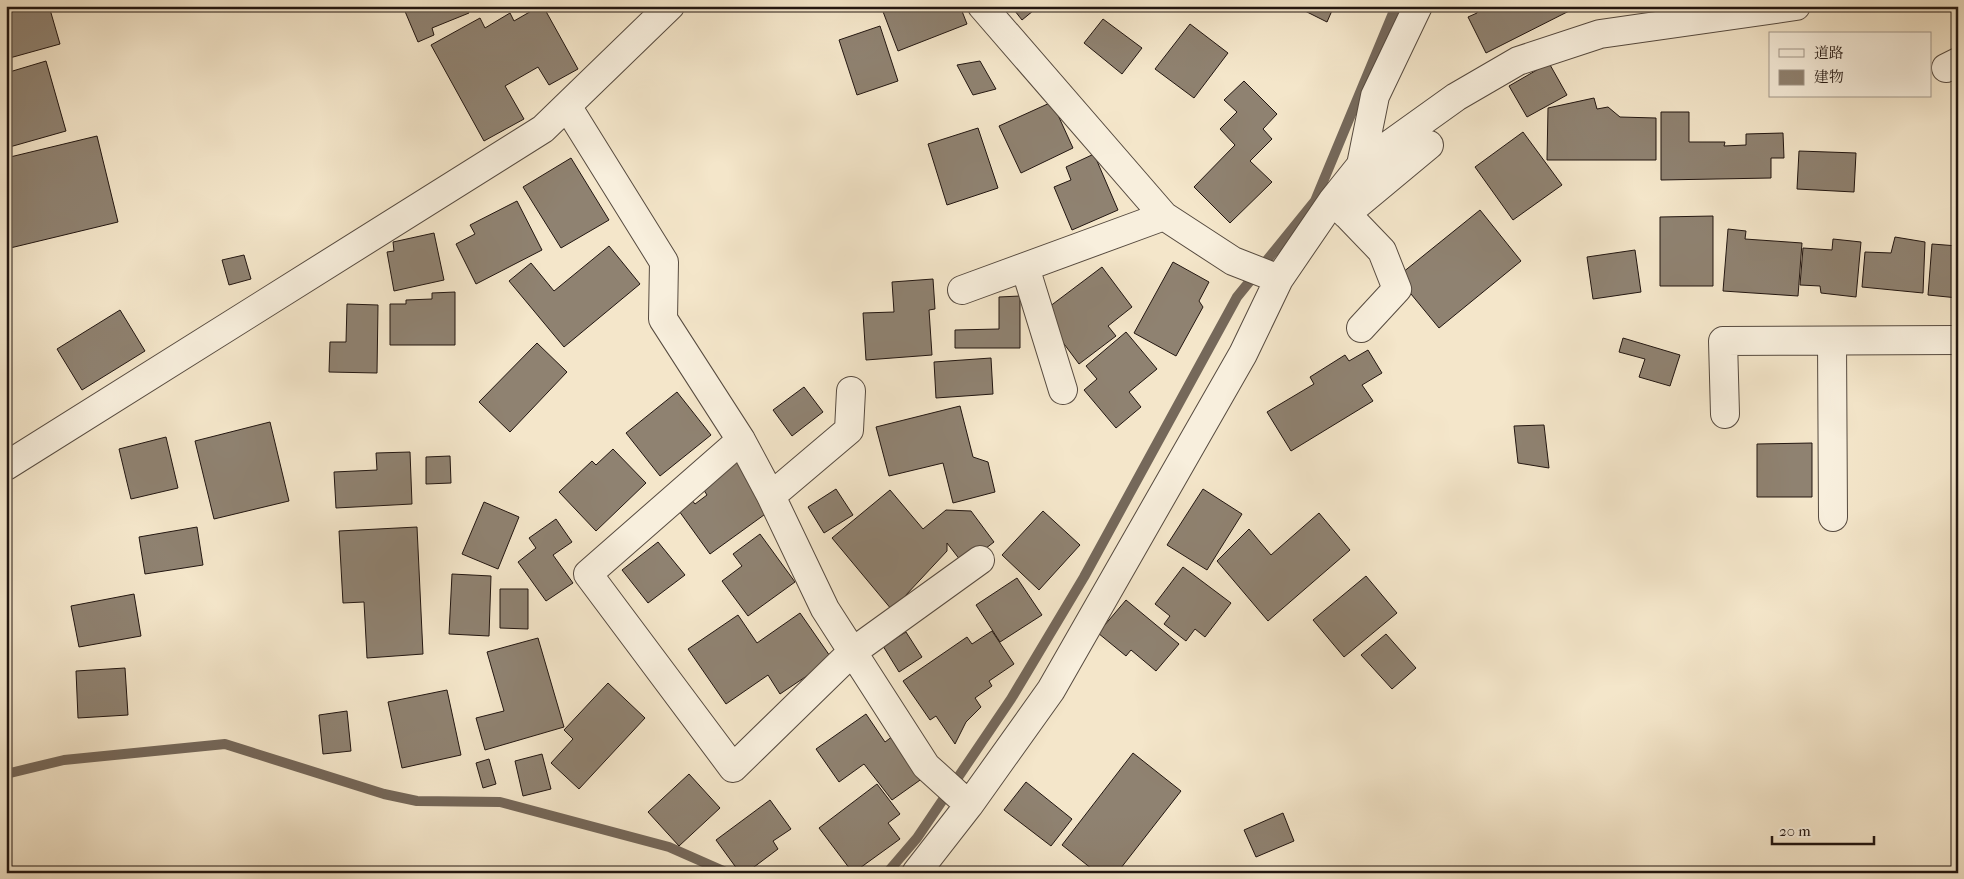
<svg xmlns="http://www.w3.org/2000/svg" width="1964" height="879" viewBox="0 0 1964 879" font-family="'IM FELL French Canon','Noto Serif JP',serif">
  <rect width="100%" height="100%" fill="#f4e6ca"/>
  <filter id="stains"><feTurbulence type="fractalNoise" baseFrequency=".004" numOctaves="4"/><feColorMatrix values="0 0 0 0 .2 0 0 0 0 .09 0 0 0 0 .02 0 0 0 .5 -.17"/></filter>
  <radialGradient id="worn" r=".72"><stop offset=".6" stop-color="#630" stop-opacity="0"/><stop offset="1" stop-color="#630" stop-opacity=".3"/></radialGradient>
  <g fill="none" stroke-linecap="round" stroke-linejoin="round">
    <path stroke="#75685a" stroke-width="10" d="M6 774 64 760 225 744 384 794 417 801 500 802 669 847 728 873
      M887 873 917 838 1011 699 1084 577 1237 297 1315 201 1396 6"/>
  </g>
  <path fill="#8f8271" stroke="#221611" d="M6 6H49L60 44 6 59Z
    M411 6H466L469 13 432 28 434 35 418 42 404 9Z
    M540 6H543L578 69 549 85 538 67 505 86 524 119 484 141 431 45 480 18 485 28 510 13 514 21Z
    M890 6H960L967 24 898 51 882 9Z
    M1011 6H1039L1022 20Z
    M1295 6H1334L1327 22Z
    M1352 6H1364L1361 11Z
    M1478 6H1579L1486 53 1468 17 1477 13Z
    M1103 19 1142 48 1122 74 1084 43Z
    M1190 24 1228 53 1194 98 1155 69Z
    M880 26 898 81 857 95 839 40Z
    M46 61 66 131 6 148V73Z
    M980 61 996 89 973 95 957 65Z
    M1549 63 1567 95 1527 117 1509 86Z
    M1244 81 1277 114 1263 129 1272 139 1250 161 1272 182 1230 223 1194 187 1235 145 1220 129 1237 112 1224 100Z
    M1594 98 1597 109 1608 107 1620 117 1656 118V160H1547L1548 108Z
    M1052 102 1073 148 1021 173 999 126Z
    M1661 112H1689V142H1725L1724 146 1746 145V134L1783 133 1784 158H1771V178L1661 180Z
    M978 128 998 188 947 205 928 144Z
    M1523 132 1562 185 1513 220 1475 167Z
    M97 136 118 222 6 249V158Z
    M1799 151 1856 153 1854 192 1797 189Z
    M1094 154 1118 210 1072 230 1054 187 1071 180 1066 167Z
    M571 158 609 220 561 248 523 187Z
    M517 201 542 250 476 284 456 244 475 234 470 225Z
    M1480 210 1521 261 1439 328 1397 277Z
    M1713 216V286H1660V217Z
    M1728 229 1746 231 1745 239 1802 243 1798 296 1723 291Z
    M434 233 444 280 394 291 387 252 394 251 393 242Z
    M1895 237 1925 242 1923 293 1862 287 1865 252 1891 253Z
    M1833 239 1861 242 1856 297 1821 293 1820 286 1800 285 1803 248 1832 250Z
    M1932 244 1958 246V298L1928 295Z
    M609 246 640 284 564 347 509 281 531 263 554 291Z
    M1635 250 1641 292 1593 299 1587 257Z
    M244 255 251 279 229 285 222 260Z
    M1173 262 1209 282 1199 301 1203 307 1176 356 1134 333Z
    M1102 267 1132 307 1108 326 1116 336 1079 364 1041 313Z
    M933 279 935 309 929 310 932 355 866 360 863 313 894 312 892 282Z
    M455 292V345H390V304H406V300L432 299V293Z
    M1020 296V348H955V330L999 329V297Z
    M347 304 378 305 377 373 329 372 330 342H346Z
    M120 310 145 351 82 390 57 349Z
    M1126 332 1157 369 1129 392 1141 407 1116 428 1084 390 1097 379 1086 366Z
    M1623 338 1680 355 1670 386 1639 377 1645 359 1619 352Z
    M537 343 567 372 510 432 479 402Z
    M1368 350 1382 373 1362 385 1373 401 1291 451 1267 412 1314 384 1310 377 1345 355 1349 361Z
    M991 358 993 394 936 398 934 362Z
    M804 387 823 412 792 436 773 410Z
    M677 392 711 435 660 476 626 433Z
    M960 406 973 457 988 462 995 492 953 503 943 463 889 476 876 427Z
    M270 422 289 501 214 519 195 441Z
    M1544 425 1549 468 1518 463 1514 426Z
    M166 437 178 488 131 499 119 449Z
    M1812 443V497H1757V444Z
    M613 449 646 483 596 531 559 492 592 461 596 465Z
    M410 452 412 504 336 508 334 472 377 470 376 453Z
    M736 454 775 507 710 554 674 504 687 494 695 504 707 495 698 481Z
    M450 456 451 483 426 484V457Z
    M836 489 853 515 824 533 808 507Z
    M1203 489 1242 514 1207 570 1167 545Z
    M890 490 923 529 946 510 971 511 994 542 964 565 947 543V551L892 610 832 538Z
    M484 502 519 517 498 569 462 554Z
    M1043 511 1080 545 1039 590 1002 555Z
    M1319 513 1350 550 1268 621 1217 561 1249 529 1271 555Z
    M556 519 572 542 553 555 573 583 546 601 518 562 536 548 529 538Z
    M197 527 203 565 145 574 139 537Z
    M417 527 423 654 367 658 364 602 343 603 339 531Z
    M760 534 795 582 748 616 722 581 742 566 733 554Z
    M658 542 685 575 648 603 622 570Z
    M1183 567 1231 603 1205 637 1195 629 1186 641 1164 624 1170 616 1155 604Z
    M452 574 491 576 489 636 449 634Z
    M1366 576 1397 613 1344 657 1313 620Z
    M1017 578 1042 615 1000 642 976 605Z
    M500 589H528V629L500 628Z
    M134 594 141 636 79 647 71 606Z
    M1126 600 1179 644 1156 671 1131 650 1126 656 1098 633Z
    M800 613 832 659 780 694 768 675 726 704 688 649 738 615 757 643Z
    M992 631 1014 664 989 681 992 686 975 698 981 707 966 722 955 744 936 716 930 720 903 681 967 637 972 644Z
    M906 632 922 657 899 672 883 646Z
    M1386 634 1416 668 1392 689 1361 655Z
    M538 638 564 727 485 750 476 718 504 711 487 652Z
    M125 668 128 715 78 718 76 671Z
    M608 683 645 718 579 789 551 763 573 739 564 730Z
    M447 690 461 755 402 768 388 702Z
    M347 711 351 751 323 754 319 715Z
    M866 714 885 742 893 736 923 778 892 800 864 764 839 782 816 749Z
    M1133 753 1181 791 1117 873H1097L1062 845Z
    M542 754 551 789 523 796 515 761Z
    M489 759 496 784 483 788 476 763Z
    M689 774 720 808 679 846 648 812Z
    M1026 782 1072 819 1051 846 1004 810Z
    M877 784 900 814 888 823 900 839 853 873 819 828Z
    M770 800 791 829 773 841 778 849 746 873H740L716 840Z
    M1283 813 1294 841 1256 857 1244 830Z"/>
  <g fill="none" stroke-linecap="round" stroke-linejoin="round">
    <defs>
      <path id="minor" d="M982 6 1164 216 1233 261 1279 279 1333 200 1361 165 1456 97 1518 61 1600 34 1796 6
        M1946 68 1958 62
        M567 106 664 262 663 319 741 440 771 496 825 609 926 766 969 805
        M1361 165 1375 96 1418 6
        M1333 200 1382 251 1397 289 1361 328
        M1346 214 1429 145
        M1025 267 1063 390
        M962 290 1164 216
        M1832 341 1833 517
        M1725 414 1723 341 1958 340
        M741 440 588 574 733 768 851 653 980 560
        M6 466 543 129 670 6
        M771 496 849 430 851 391
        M916 873 969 805 1051 690 1243 354 1279 279"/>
    </defs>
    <use href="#minor" stroke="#564a3f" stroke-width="30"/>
    <use href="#minor" stroke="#f8efdd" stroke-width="28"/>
  </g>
  <rect width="1964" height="879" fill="none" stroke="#f4e6ca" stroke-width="25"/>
  <rect x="8" y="8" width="1949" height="864" fill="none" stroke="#221611" stroke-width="2.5"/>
  <rect x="12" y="12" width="1939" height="854" fill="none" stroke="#221611"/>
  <rect x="1769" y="32" width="162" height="65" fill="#f8efdd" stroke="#a2988b"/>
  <rect x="1779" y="49" width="25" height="8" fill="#f8efdd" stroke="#a2988b"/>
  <text x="1814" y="58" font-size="15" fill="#221611">道路</text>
  <rect x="1779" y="70" width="25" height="15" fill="#8f8271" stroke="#a2988b"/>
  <text x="1814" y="82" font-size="15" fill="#221611">建物</text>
  <path d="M1772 836v8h102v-8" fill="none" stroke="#221611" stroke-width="2.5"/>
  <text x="1779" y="836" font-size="15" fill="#221611" stroke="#f8efdd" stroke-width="4" paint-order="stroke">20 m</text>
  <rect width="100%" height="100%" filter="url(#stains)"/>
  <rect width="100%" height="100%" fill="url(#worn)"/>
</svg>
